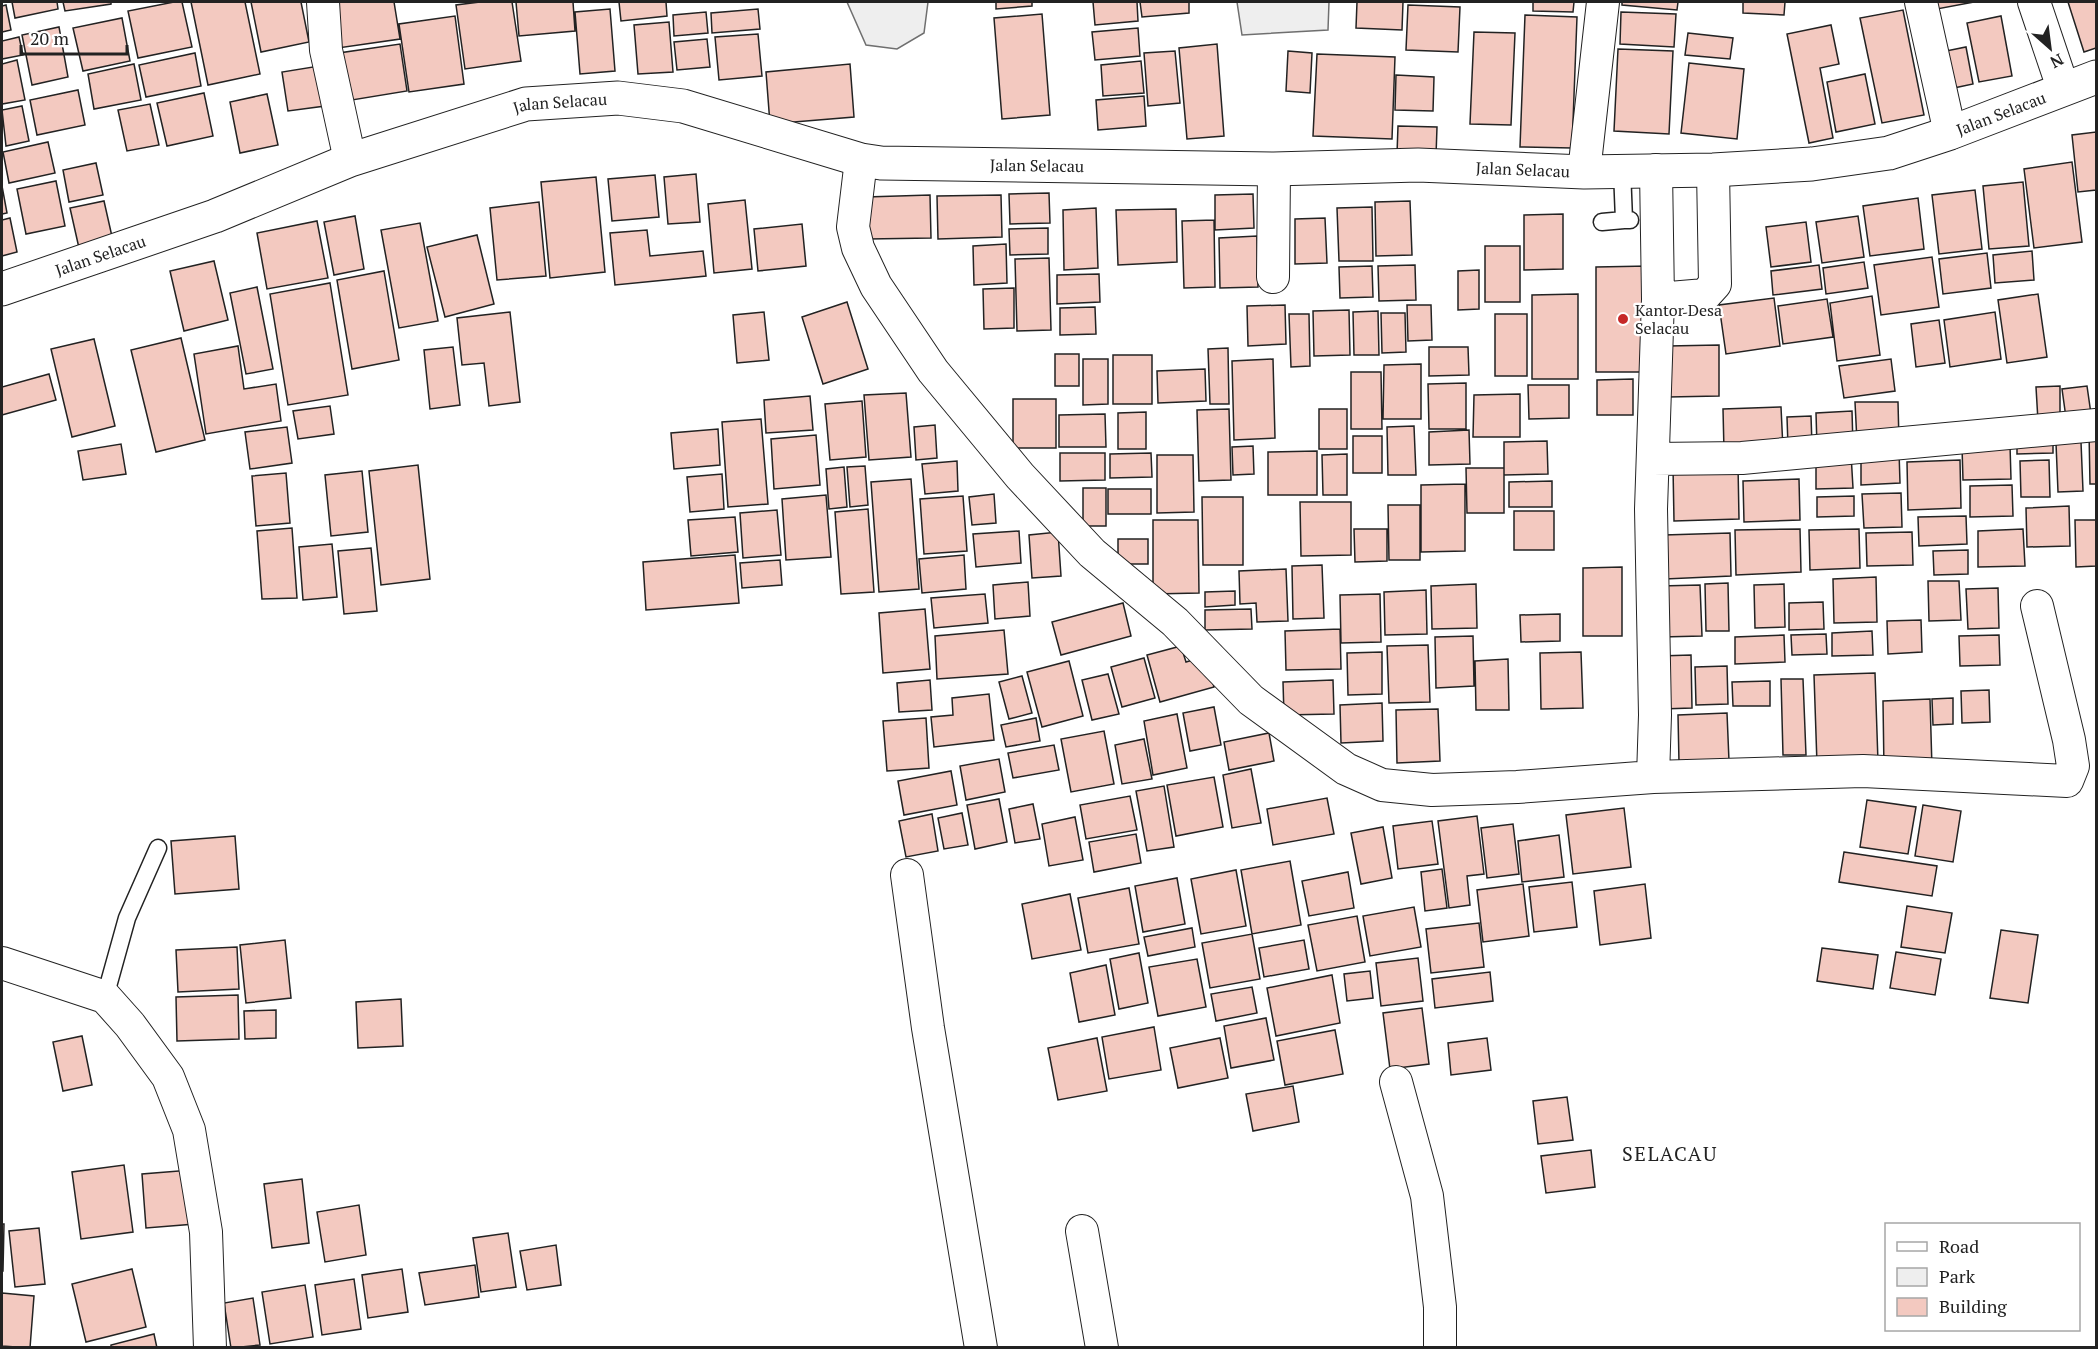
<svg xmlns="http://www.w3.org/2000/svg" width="2098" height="1349" viewBox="0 0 2098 1349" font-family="'PT Serif',serif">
  <rect width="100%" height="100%" fill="#fff"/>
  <path fill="#eee" stroke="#6f6f6f" stroke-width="1.5" d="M847 2H928L924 33 897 49 866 45Z
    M1237 2H1329L1328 30 1242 35Z"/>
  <path fill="#f3c9c0" stroke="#222" stroke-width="1.5" d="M12 2H57L58 9 15 18Z
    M63 2H111V4L65 11Z
    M174 2H182L192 47 138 58 128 11Z
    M191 2H245L260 74 208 85Z
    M251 2H301L309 42 261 52Z
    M331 2H394L400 39 338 48Z
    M480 2H512L521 61 465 69 456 5Z
    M516 2H573L575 31 519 36Z
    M619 2H666L667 16 621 21Z
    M996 2H1032V6L996 9Z
    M1093 2H1137L1138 21 1095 25Z
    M1140 2H1189V13L1142 17Z
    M1357 2H1403L1402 30 1356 28Z
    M1533 2H1574L1573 12 1533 11Z
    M1622 2H1678L1677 10 1622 5Z
    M1743 2H1785L1784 15 1743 13Z
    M1935 2H1974L1937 9Z
    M2068 2H2096V48L2084 52Z
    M6 5 11 30 2 32V6Z
    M1408 5 1460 7 1458 52 1406 50Z
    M610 9 615 71 580 74 575 12Z
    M758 9 760 29 712 33 711 13Z
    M1903 10 1924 115 1882 123 1860 18Z
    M706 12 708 33 674 36 673 15Z
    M1621 12 1676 14 1674 47 1620 44Z
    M1042 14 1050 115 1002 119 994 18Z
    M1525 15 1577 17 1572 148 1520 147Z
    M455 16 464 84 409 92 399 24Z
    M2001 16 2012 76 1979 82 1967 23Z
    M122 18 130 61 83 71 73 28Z
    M669 22 673 72 638 74 634 25Z
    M1831 25 1839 64 1820 68 1833 138 1809 143 1787 34Z
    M59 27 68 77 32 85 22 35Z
    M1138 28 1140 56 1095 60 1092 32Z
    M1474 32 1515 33 1511 125 1470 124Z
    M1688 33 1733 38 1730 59 1685 55Z
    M758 34 762 76 719 80 715 37Z
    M19 37 23 55 2 59V41Z
    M707 39 710 67 677 70 674 42Z
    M400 44 407 91 346 101 339 53Z
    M1217 44 1224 136 1187 139 1179 48Z
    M1966 47 1973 84 1949 89 1941 52Z
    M1618 49 1673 51 1669 134 1614 131Z
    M1175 51 1180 103 1148 106 1144 53Z
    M1288 51 1312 53 1310 93 1286 91Z
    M195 53 201 86 146 97 139 65Z
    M1317 54 1395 57 1392 139 1313 136Z
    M17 60 25 100 2 104V64Z
    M1141 61 1144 93 1103 96 1101 65Z
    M1689 63 1744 69 1737 139 1681 133Z
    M134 64 141 100 94 109 88 74Z
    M850 64 854 117 770 124 766 72Z
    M319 66 325 106 288 111 282 72Z
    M1865 74 1875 124 1836 132 1827 82Z
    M1396 75 1434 77 1433 111 1395 110Z
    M78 90 85 125 37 135 30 100Z
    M204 93 213 136 167 146 157 103Z
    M267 94 278 145 240 153 230 102Z
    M1144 96 1146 126 1098 130 1096 100Z
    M150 104 159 145 127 151 118 110Z
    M22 106 29 141 6 146 2 110Z
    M1398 126 1437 127 1436 156 1397 154Z
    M2096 132V190L2078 192 2072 135Z
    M48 142 55 173 9 183 3 152Z
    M2072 162 2082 242 2034 248 2024 169Z
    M96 163 103 195 69 202 63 170Z
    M696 174 700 222 668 224 664 177Z
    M655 175 659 217 612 221 608 179Z
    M596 177 605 272 550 278 541 182Z
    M56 181 65 226 26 234 17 189Z
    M2023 182 2029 246 1989 249 1983 186Z
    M2 186 7 213 2 214Z
    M1975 190 1982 249 1939 254 1932 195Z
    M1049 193 1050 223 1010 224 1009 194Z
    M1253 194 1254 228 1215 230V195Z
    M930 195 931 238 868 239 866 197Z
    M1001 195 1002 237 938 239 937 196Z
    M1918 198 1924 249 1870 256 1863 206Z
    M745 200 752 269 714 273 708 204Z
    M104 201 113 241 79 248 70 208Z
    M1410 201 1412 255 1376 256 1375 202Z
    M539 202 546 276 497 280 490 208Z
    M1372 207 1373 261H1339L1337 208Z
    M1096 208 1098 268 1064 270 1063 210Z
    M1176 209 1177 262 1118 265 1116 210Z
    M1563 214V269L1524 270V215Z
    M355 216 364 269 334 275 324 222Z
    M1858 216 1864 257 1822 263 1816 222Z
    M10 218 17 252 2 256V220Z
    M1325 218 1327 263 1295 264V219Z
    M1214 220 1215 287 1184 288 1182 221Z
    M317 221 328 278 267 289 257 233Z
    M1806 222 1811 262 1771 267 1766 227Z
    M420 223 438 321 399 328 381 230Z
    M802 224 806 266 758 271 754 229Z
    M1048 228V254L1010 255 1009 229Z
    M647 230 650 256 703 251 706 276 615 285 610 233Z
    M477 235 494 304 445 317 427 247Z
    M1257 236 1258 287 1220 288 1219 238Z
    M1006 244 1007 283 974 285 973 246Z
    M1485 246H1520V302H1485Z
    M2032 251 2034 280 1995 283 1993 255Z
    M1987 253 1991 288 1943 294 1939 259Z
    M1932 257 1939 307 1881 315 1874 265Z
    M1049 258 1051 330 1017 331 1015 259Z
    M214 261 228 320 184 331 170 271Z
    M1864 262 1868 288 1826 294 1823 268Z
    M1415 265 1416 300 1379 301 1378 266Z
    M1819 265 1822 289 1773 295 1771 271Z
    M1372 266 1373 297 1340 298 1339 267Z
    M1649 266 1650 372H1596V267Z
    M1479 270V309L1458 310V271Z
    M384 271 399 360 352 369 337 280Z
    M1099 274 1100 302 1057 304V275Z
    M330 283 348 395 288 405 270 294Z
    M257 287 273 369 246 374 230 293Z
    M1014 288V328L984 329 983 289Z
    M1578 294V379H1532V295Z
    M2038 294 2047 357 2007 363 1998 300Z
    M1872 296 1880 355 1837 361 1830 303Z
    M1774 298 1780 346 1726 354 1719 305Z
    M1827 299 1833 337 1783 344 1778 306Z
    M847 302 868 369 823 384 802 317Z
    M1285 305 1286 344 1248 346 1247 306Z
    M1407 305H1431L1432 340 1408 341Z
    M1095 307 1096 334 1060 335V308Z
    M1349 310 1350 355 1314 356 1313 311Z
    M1378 311 1379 355H1354L1353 312Z
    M510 312 520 402 489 406 484 363 462 365 457 318Z
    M764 312 769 360 737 363 733 315Z
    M1995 312 2001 359 1950 367 1944 320Z
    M1381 313H1405L1406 352 1382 353Z
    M1289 314H1309L1310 366 1291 367Z
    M1495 314H1527V376H1495Z
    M1939 320 1945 363 1916 367 1911 324Z
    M181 338 205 440 156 452 131 350Z
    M94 339 115 426 72 437 51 349Z
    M1719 345V396L1668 397V346Z
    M238 346 244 389 276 384 281 421 206 434 194 354Z
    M453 347 460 405 430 409 424 350Z
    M1429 347H1468L1469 375 1429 376Z
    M1228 348 1229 404H1210L1208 349Z
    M1055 354H1079V386H1055Z
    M1113 355H1152V404H1113Z
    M1083 359H1108V404L1083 405Z
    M1273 359 1275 438 1234 440 1232 361Z
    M1891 359 1895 391 1844 398 1839 366Z
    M1421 364V419H1383L1384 365Z
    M1205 369 1206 401 1158 403 1157 371Z
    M1351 372H1381L1382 429H1351Z
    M49 374 56 400 2 415V387Z
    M1633 379V415H1597V380Z
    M1466 383V429H1429L1428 384Z
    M1528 385H1569V418L1529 419Z
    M2060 386V420L2038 421 2036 387Z
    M2087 386 2092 421 2067 425 2062 389Z
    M906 393 911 457 869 460 864 395Z
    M1520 394V437H1473L1474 395Z
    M810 396 813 430 766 433 764 400Z
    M1013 399H1056V448H1013Z
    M862 401 866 457 830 460 825 404Z
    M1855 402H1898L1899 442H1857Z
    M330 406 334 434 298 439 293 411Z
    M1781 407 1783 449 1724 451 1723 409Z
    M1229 409 1231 480 1199 481 1197 410Z
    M1319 409H1347V449H1319Z
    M1852 411 1853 446 1817 447 1816 413Z
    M1146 412V449H1118V413Z
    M1105 414 1106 447H1059V415Z
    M1811 416 1812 445 1788 446 1787 417Z
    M761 419 768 504 728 507 722 422Z
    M935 425 937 458 916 460 914 427Z
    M1414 426 1416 475H1388L1387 427Z
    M287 427 292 463 250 469 245 432Z
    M718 429 720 465 674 469 671 433Z
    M1469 430 1470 464 1429 465V432Z
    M2096 430V484H2090L2089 431Z
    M816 435 820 485 774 489 771 439Z
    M1353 436H1382V473H1353Z
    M2053 437V453L2017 454V438Z
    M1547 441 1548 474 1504 475V442Z
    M2081 442 2083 491 2058 492 2056 443Z
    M121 444 126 474 83 480 78 451Z
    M2010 445 2011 479 1963 480 1962 447Z
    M1253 446 1254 474 1233 475 1232 447Z
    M1317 451V495H1268V452Z
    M1899 451 1900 483 1861 485V452Z
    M1060 453H1105V480L1060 481Z
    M1151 453 1152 477 1110 478V454Z
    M1347 454V495H1323L1322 455Z
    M1851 454 1853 488 1816 489V455Z
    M1157 455H1193L1194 512 1157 513Z
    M1960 460 1961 508 1908 510 1907 462Z
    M2049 460 2050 497H2021L2020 461Z
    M957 461 958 491 925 494 922 464Z
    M418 465 430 579 381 585 369 471Z
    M1738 465 1739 519 1674 521 1673 467Z
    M865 466 868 505 850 507 847 467Z
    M844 467 847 507 829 509 826 469Z
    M1466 468H1504V513H1467Z
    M362 471 368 532 331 536 325 475Z
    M286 473 290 523 256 526 252 476Z
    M722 474 724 509 690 512 687 477Z
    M911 479 919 589 879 592 871 482Z
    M1799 479 1800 520 1744 522 1743 481Z
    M1552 481V507H1509V482Z
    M1465 484V551L1421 552V485Z
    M2012 485 2013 516 1970 517V486Z
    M1083 488H1106V526H1083Z
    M1108 489H1151V514H1108Z
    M1901 493 1902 527 1864 528 1862 494Z
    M994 494 996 523 972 525 969 497Z
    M826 495 831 557 786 560 782 499Z
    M963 496 967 551 924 554 920 499Z
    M1854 496V516L1817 517V497Z
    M1202 497H1243V565H1203Z
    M1300 502H1351V555L1301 556Z
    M1388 505H1420V560H1389Z
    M2069 506 2070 546 2027 547 2026 508Z
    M868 509 874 592 841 594 835 512Z
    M777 510 781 555 743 558 740 513Z
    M1514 511H1554V550H1514Z
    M1966 516 1967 544 1919 546 1918 517Z
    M735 517 738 552 691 556 688 520Z
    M1153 520H1198L1199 593 1153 594Z
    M2075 520H2096V566L2076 567Z
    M292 528 297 598 262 599 257 531Z
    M1354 529H1387V561L1355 562Z
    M1800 529 1801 572 1736 575 1735 530Z
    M1859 529 1860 568 1810 570 1809 530Z
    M2023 529 2025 566 1978 567V531Z
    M1019 531 1021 563 976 567 973 534Z
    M1058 532 1061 576 1032 578 1029 535Z
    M1912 532 1913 565 1867 566 1866 533Z
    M1730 533 1731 576 1665 579 1664 535Z
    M1118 539H1148V564H1118Z
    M332 544 337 597 303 600 299 547Z
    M371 548 377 611 344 614 338 551Z
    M1968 550V574L1934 575 1933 551Z
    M735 555 739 603 646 610 643 562Z
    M964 555 966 589 922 593 919 559Z
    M780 560 782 585 742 588 740 563Z
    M1322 565 1324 618 1293 619 1292 566Z
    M1622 567V636H1583V568Z
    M1286 569 1288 621 1257 622 1256 603 1240 604 1239 571Z
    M1876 577 1877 622 1834 623 1833 579Z
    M1928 581H1959L1961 620 1929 621Z
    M1028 582 1030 616 995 619 993 585Z
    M1728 583 1729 631H1706L1705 584Z
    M1476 584 1477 628 1432 629 1431 586Z
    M1784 584 1785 627 1755 628 1754 585Z
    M1700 585 1702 636 1661 637 1660 586Z
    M1998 588 1999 628 1968 629 1966 589Z
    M1426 590 1427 634 1385 635 1384 592Z
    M1235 591V605L1205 607V592Z
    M985 594 988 623 934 628 931 598Z
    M1380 594 1381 642 1341 643 1340 595Z
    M1823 602 1824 629 1789 630V603Z
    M1123 603 1131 636 1061 655 1052 622Z
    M925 609 930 669 883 673 879 613Z
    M1251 609 1252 629 1205 630V610Z
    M1560 614V641L1521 642 1520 615Z
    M1921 620 1922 652 1888 654 1887 621Z
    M1340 629 1341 669 1286 670 1285 631Z
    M1004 630 1008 674 937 679 935 636Z
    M1872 631 1873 655 1832 656V633Z
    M1826 634 1827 654 1792 655 1791 635Z
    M1784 635 1785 662 1735 664V637Z
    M1999 635 2000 665 1960 666 1959 636Z
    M1473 636 1474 686 1436 688 1435 637Z
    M1428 645 1430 702 1389 703 1387 646Z
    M1181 646 1186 662 1206 656 1214 687 1160 702 1147 655Z
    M1382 652V694L1348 695 1347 653Z
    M1581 652 1583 708 1541 709 1540 653Z
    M1691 655 1692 708 1661 709 1659 656Z
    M1144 658 1155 698 1122 707 1111 667Z
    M1508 659 1509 710H1476L1475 661Z
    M1069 661 1083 716 1042 727 1027 672Z
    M1727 666 1728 704 1696 705 1695 667Z
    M1875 673 1878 762 1817 764 1814 675Z
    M1108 674 1119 714 1092 720 1082 680Z
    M1022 676 1032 713 1009 719 999 682Z
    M1781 679H1803L1806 755H1783Z
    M930 680 932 710 899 712 897 683Z
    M1333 680 1334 714 1284 715 1283 682Z
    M1770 681V706H1733L1732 682Z
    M1989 690 1990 722 1962 723 1961 691Z
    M989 694 994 740 934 747 931 717 953 715 952 698Z
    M1953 698V724L1933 725 1932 699Z
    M1930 699 1932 768 1884 770 1883 701Z
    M1382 703 1383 741 1341 743 1340 705Z
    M1214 707 1221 745 1190 751 1183 713Z
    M1438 709 1440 761 1397 763 1396 710Z
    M1727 713 1729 761 1679 763 1678 715Z
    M1177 714 1187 768 1153 775 1144 721Z
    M926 718 929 768 887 771 883 721Z
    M1036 718 1040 741 1006 747 1001 725Z
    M1104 731 1114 784 1071 792 1061 739Z
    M1269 733 1274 761 1229 770 1224 742Z
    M1144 739 1152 779 1122 784 1115 745Z
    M1054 745 1059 770 1013 778 1008 753Z
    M999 759 1005 792 966 800 960 766Z
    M1251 769 1261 823 1232 828 1223 775Z
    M951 771 957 805 904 815 898 781Z
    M1214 777 1223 827 1176 836 1167 785Z
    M1164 786 1174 847 1147 851 1136 791Z
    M1130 796 1137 830 1086 839 1080 805Z
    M1327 798 1334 834 1273 845 1267 809Z
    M999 799 1007 842 975 849 967 805Z
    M1867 800 1916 807 1908 854 1860 847Z
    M1033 804 1040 839 1015 843 1009 809Z
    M1923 805 1961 811 1953 862 1915 856Z
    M1624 808 1631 867 1573 874 1566 815Z
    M962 813 968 845 944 849 938 818Z
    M932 814 938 851 906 857 899 821Z
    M1477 816 1484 874 1467 876 1470 905 1449 908 1438 821Z
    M1075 817 1083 860 1049 866 1042 824Z
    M1432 821 1438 864 1398 869 1393 826Z
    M1513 824 1519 874 1487 878 1481 828Z
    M1383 827 1392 878 1361 884 1351 833Z
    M1136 834 1141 863 1094 872 1089 842Z
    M1559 835 1564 877 1522 882 1518 841Z
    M235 836 239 889 175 894 171 841Z
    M1844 852 1937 866 1932 896 1839 882Z
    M1290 861 1301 925 1252 934 1241 870Z
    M1442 869 1447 908 1425 911 1421 872Z
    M1236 870 1246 926 1201 934 1191 879Z
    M1348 872 1354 908 1309 916 1302 881Z
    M1177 878 1185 924 1143 932 1135 886Z
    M1572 882 1577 927 1534 932 1529 887Z
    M1523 884 1529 936 1483 942 1477 890Z
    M1645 884 1651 938 1600 945 1594 891Z
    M1129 888 1139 944 1088 953 1078 898Z
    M1070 894 1081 950 1032 959 1022 904Z
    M1907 906 1952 913 1945 953 1901 947Z
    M1414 907 1421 947 1370 956 1363 916Z
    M1357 916 1365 962 1317 971 1308 925Z
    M1479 923 1484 967 1431 973 1426 929Z
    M1192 928 1195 947 1148 956 1144 937Z
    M2001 930 2038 935 2028 1003 1990 998Z
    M1252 934 1260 979 1210 988 1202 943Z
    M285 940 291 998 246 1003 240 945Z
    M1304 940 1309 969 1264 977 1259 948Z
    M237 947 239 989 178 992 176 950Z
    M1822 948 1878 955 1873 989 1817 981Z
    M1896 952 1941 959 1935 995 1890 988Z
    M1139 953 1148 1003 1119 1009 1110 959Z
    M1418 958 1423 1001 1381 1006 1376 963Z
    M1197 959 1206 1007 1158 1016 1149 967Z
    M1106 965 1115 1015 1079 1022 1070 973Z
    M1370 971 1373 998 1347 1001 1344 974Z
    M1490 972 1493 1001 1435 1008 1432 979Z
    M1332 975 1340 1023 1276 1036 1267 988Z
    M1252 987 1257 1013 1216 1021 1211 994Z
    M238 995 239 1039 177 1041 176 997Z
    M401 999 403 1046 358 1048 356 1002Z
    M1422 1008 1429 1064 1390 1069 1383 1013Z
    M276 1010V1038L245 1039 244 1011Z
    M1266 1018 1274 1060 1231 1068 1224 1026Z
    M1154 1027 1161 1070 1109 1079 1102 1037Z
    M1335 1030 1343 1074 1285 1085 1277 1041Z
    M82 1036 92 1085 63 1091 53 1042Z
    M1097 1038 1107 1091 1058 1100 1048 1048Z
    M1220 1038 1228 1078 1178 1088 1170 1048Z
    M1487 1038 1491 1070 1451 1075 1448 1043Z
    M1293 1086 1299 1122 1253 1131 1246 1094Z
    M1567 1097 1573 1140 1538 1144 1533 1101Z
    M1591 1150 1595 1187 1546 1193 1541 1156Z
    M124 1165 133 1232 81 1239 72 1172Z
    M191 1170 195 1224 146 1228 142 1174Z
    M302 1179 309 1243 272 1248 264 1184Z
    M359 1205 366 1255 325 1262 317 1212Z
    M2 1224H4L3 1271H2Z
    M39 1228 45 1284 15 1287 9 1231Z
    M508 1233 516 1287 481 1292 473 1238Z
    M556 1245 561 1285 527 1290 520 1251Z
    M475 1265 479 1297 425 1305 419 1273Z
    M132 1269 146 1327 86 1342 72 1284Z
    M402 1269 408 1312 368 1318 362 1275Z
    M354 1279 361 1329 322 1335 315 1285Z
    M305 1285 313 1337 270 1344 262 1292Z
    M2 1293 34 1296 30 1348 2 1346Z
    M253 1298 260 1345 231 1348 224 1303Z
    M154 1334 157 1348H111V1345Z"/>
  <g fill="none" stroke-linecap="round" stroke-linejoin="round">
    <defs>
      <path id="service" d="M1622 170 1624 220H1630
        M1602 222 1624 220
        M105 997 127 918 158 848"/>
      <path id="minor" d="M323 2 326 50 350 160
        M1921 2 1950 133
        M2034 2 2063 88
        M861 160 853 227 858 248 876 286 933 371 1020 476 1092 553 1175 622 1251 700 1346 769 1382 785 1432 790 1517 787 1653 777 1863 771 2067 781 2073 766 2069 740 2037 606
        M1584 172 1603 2
        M1273 277 1274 169
        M1658 299 1705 295 1715 284 1713 170
        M1653 459 1742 458 2096 425
        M1653 777 1655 715 1651 509 1658 299 1656 170
        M907 875 928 1028 981 1348
        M2 963 105 997 130 1025 168 1077 189 1130 206 1232 210 1348
        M1396 1082 1427 1196 1440 1307V1348
        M1082 1231 1102 1348"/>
      <g id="tertiary">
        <path id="s1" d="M2 289 215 216 350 160 526 104 618 98 683 106 861 160 881 163 1274 169 1418 165 1584 172 1713 170 1812 164 1889 153 1950 133 2096 77"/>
      </g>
    </defs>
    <use href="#service" stroke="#222" stroke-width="19"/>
    <use href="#minor" stroke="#222" stroke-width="34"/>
    <use href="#tertiary" stroke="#222" stroke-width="35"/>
    <use href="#service" stroke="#fff" stroke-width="16"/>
    <use href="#minor" stroke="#fff" stroke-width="32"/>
    <use href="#tertiary" stroke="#fff" stroke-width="33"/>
  </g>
  <circle fill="#c62828" stroke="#fff" stroke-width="2" cx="1623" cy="319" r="6"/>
  <g text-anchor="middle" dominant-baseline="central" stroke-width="4.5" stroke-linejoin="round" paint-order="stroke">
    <g font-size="16" fill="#222" stroke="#fff">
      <text stroke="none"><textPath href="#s1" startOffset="590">Jalan Selacau</textPath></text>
      <text stroke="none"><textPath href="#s1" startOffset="2048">Jalan Selacau</textPath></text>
      <text stroke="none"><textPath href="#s1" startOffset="1076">Jalan Selacau</textPath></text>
      <text stroke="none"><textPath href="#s1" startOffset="1562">Jalan Selacau</textPath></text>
      <text stroke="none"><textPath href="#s1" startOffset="104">Jalan Selacau</textPath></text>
    </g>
    <g font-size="16" fill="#222" stroke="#fff" text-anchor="start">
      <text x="1635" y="310">Kantor Desa<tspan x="1635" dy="18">Selacau</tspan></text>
    </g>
    <g font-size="20" letter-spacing="1.5" fill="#222" stroke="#fff">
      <text x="1670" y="1153">SELACAU</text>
    </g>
  </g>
  <rect width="2098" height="1349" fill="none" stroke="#222222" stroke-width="6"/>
  <rect x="1885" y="1223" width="195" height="108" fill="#ffffff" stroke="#a7a7a7" stroke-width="1.5"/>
  <rect x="1897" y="1242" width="30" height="9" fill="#ffffff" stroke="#a7a7a7" stroke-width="1.5"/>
  <text x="1939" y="1253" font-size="18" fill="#222222">Road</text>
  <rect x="1897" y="1268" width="30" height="18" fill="#eeeeee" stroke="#a7a7a7" stroke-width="1.5"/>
  <text x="1939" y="1283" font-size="18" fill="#222222">Park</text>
  <rect x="1897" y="1298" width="30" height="18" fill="#f3c9c0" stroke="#a7a7a7" stroke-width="1.5"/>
  <text x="1939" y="1313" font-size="18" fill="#222222">Building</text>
  <g transform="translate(2050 48) rotate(152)" stroke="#ffffff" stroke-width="4.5" paint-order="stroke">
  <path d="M0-4.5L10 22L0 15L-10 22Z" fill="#222222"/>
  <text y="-9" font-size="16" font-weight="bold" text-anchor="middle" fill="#222222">N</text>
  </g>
  <path d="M21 45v9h106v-9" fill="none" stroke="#222222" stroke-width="3"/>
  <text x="30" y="45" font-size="18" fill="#222222" stroke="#ffffff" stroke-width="4.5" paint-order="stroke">20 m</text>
</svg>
